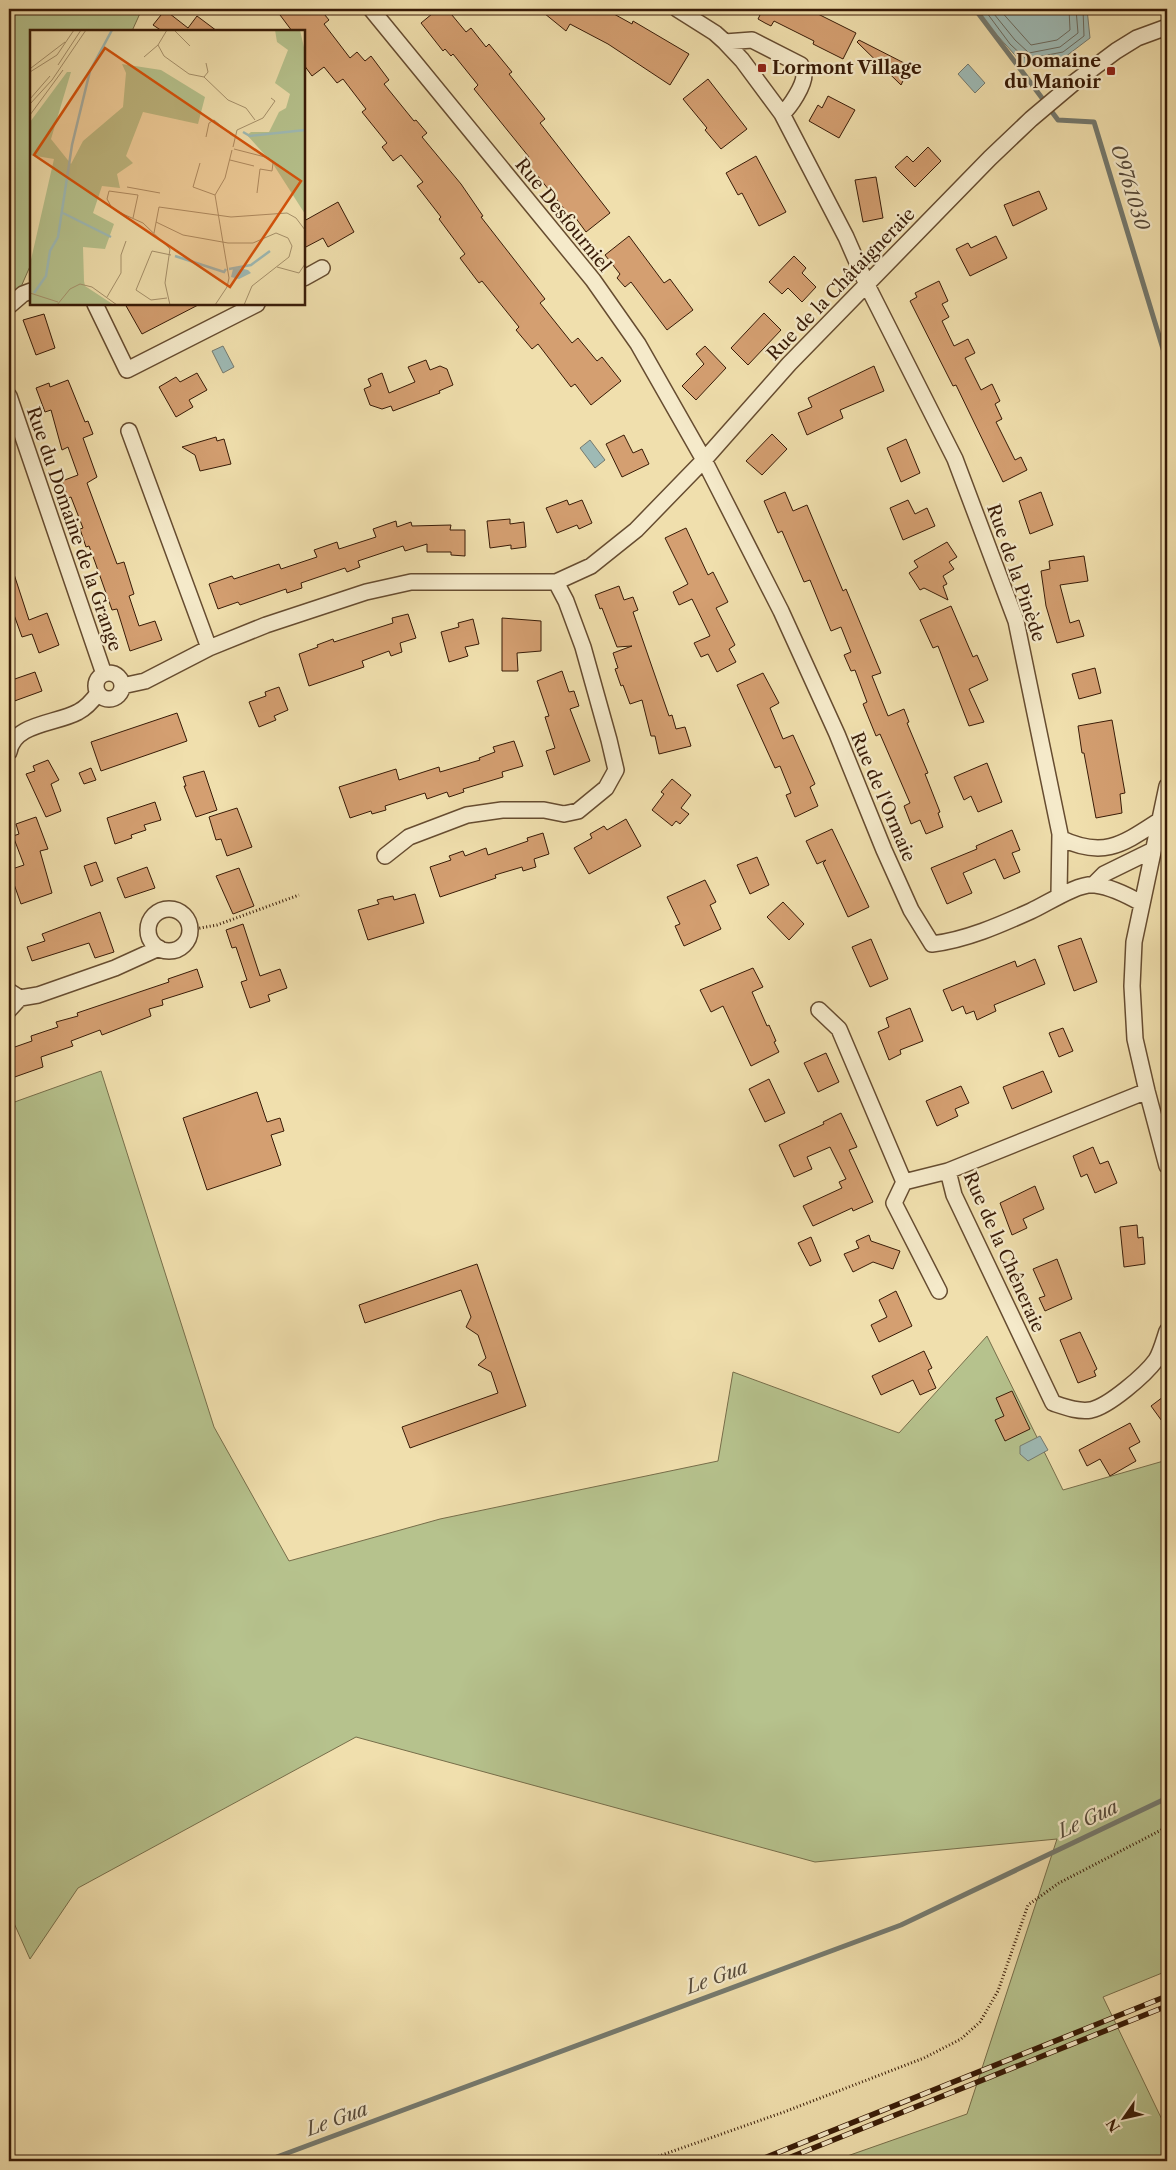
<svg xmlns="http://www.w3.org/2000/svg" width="1176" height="2170" viewBox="0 0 1176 2170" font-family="'Libre Caslon Text',serif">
  <rect width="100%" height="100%" fill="#f0dfad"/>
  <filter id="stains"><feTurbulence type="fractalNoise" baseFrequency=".004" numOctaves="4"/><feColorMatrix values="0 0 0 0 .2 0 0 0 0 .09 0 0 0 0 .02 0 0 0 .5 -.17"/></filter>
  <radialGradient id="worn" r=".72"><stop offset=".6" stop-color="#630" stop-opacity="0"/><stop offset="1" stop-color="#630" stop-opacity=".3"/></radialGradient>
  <path fill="#b6c28d" stroke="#776e4a" d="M9 9H142L132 31H31V264L17 296 9 330Z
    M101 1071 214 1427 289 1561 440 1519 718 1461 733 1372 899 1433 987 1336 1063 1490 1167 1460V1971L1103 1997 1167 2130V2161H833L967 2114 1057 1839 815 1862 356 1737 78 1888 30 1959 9 1912V1104Z"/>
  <path fill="#9ebab5" stroke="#757a6f" d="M978 9H1087L1090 38 1065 57 1024 65 987 24Z
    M968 64 985 83 975 93 958 74Z
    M223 346 234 367 223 373 212 351Z
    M590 440 605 460 595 468 580 448Z
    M1040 1436 1048 1450 1028 1461 1020 1454V1446Z"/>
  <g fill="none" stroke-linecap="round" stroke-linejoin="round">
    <path stroke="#6b6a5e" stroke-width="1" d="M984 9 1010 44 1026 59 1063 52 1084 36 1083 9
      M990 9 1015 40 1029 53 1060 47 1078 33 1076 9
      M999 9 1031 45 1057 40 1070 30 1069 9"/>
    <path stroke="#757a6f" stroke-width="5" d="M975 9 1042 98
      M1052 112 1058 120 1094 122 1167 362
      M266 2161 901 1925 1167 1798"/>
  </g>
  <path fill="#d49f71" stroke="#381b07" d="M288 9H320L329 20 324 24 350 58 357 52 365 61 371 56 389 80 384 84 414 121 416 120 427 133 422 137 461 184 483 216 481 217 545 299 540 303 572 343 578 338 597 361 602 357 621 381 591 405 575 384 571 387 538 344 532 349 516 330 519 327 482 281 479 283 460 258 465 254 439 219 441 217 417 186 423 182 401 155 393 161 382 147 387 143 362 112 366 109 343 79 337 83 324 67 312 76 304 65V31H292L280 15Z
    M438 9H447L466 32 471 28 486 47 489 44 512 72 509 74 545 119 540 123 610 213 586 232 572 213 569 215 525 160 529 157 474 89 478 85 453 54 451 56 445 49 443 51 421 23Z
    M539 9H605L632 24 633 21 689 54 670 85 608 44 570 24 566 31Z
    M748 9H808L856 33 843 59 813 44 814 41 774 21 771 26 765 23 758 19 760 15Z
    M165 10 188 28 197 16 217 31H162L153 25Z
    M859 40 910 66 901 85 857 42Z
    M708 79 747 129 721 149 705 130 707 128 683 99Z
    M828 96 855 110 839 138 809 121 818 105 822 108Z
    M928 147 941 161 915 187 895 167 907 156 913 162Z
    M756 156 786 212 759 226 742 193 738 195 726 173Z
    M876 177 883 218 863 222 855 180Z
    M1039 191 1047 209 1013 226 1004 205Z
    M338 202 354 232 328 247 323 238 304 248V221Z
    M629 236 664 283 670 279 693 310 667 330 631 282 625 287 617 278 620 274 605 255Z
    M996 236 1007 258 970 276 956 249 968 243 971 248Z
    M794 256 806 268 802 273 816 287 802 302 788 288 782 294 769 282Z
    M939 281 948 301 942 304 949 317 942 321 954 346 968 339 975 353 965 358 981 390 992 384 1000 401 995 404 1002 419 996 422 1015 460 1021 457 1027 470 1003 482 956 385 953 386 910 301 917 297 915 293Z
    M125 304H200L142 334Z
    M764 313 781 330 748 365 731 348Z
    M44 314 55 348 36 355 23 320Z
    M705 346 726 368 696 400 682 386 704 364 696 354Z
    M426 360 430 370 440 366 447 369 453 385 439 391 440 393 393 411 391 406 382 409 370 405 364 389 371 386 368 379 382 373 389 393 415 382 408 367Z
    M874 366 884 391 840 410 843 418 807 435 798 413 812 407 808 398Z
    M197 373 207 390 189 400 193 407 176 417 159 387 176 377 180 382Z
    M68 380 85 422 88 421 93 434 83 438 97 477 87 483 117 564 124 562 134 594 129 596 139 626 155 621 162 640 130 651 117 609 112 610 95 562 89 546 86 547 80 529 83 528 71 497 68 498 62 481 78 475 68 447 62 450 51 410 45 412 36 388 49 383 50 387Z
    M772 434 787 449 762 475 746 461Z
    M624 435 633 453 642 449 649 464 622 477 606 444Z
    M216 437 217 441 224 439 231 464 200 471 195 455 182 447Z
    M906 439 920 473 901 482 887 448Z
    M785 492 793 511 807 505 843 591 846 589 881 673 872 676 888 716 904 709 909 722 907 723 928 773 925 774 940 812 938 813 943 827 926 834 920 820 911 824 904 806 910 803 880 734 876 736 863 704 867 702 855 670 851 671 844 655 851 652 841 627 831 631 810 580 804 582 782 531 778 533 764 501Z
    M1041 492 1053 525 1030 534 1019 501Z
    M567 500 569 505 582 500 592 523 579 529 577 525 557 533 546 508Z
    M908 500 915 514 927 508 935 526 903 540 890 508Z
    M510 519V524L524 522 526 547 511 549V545L490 548 487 521Z
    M396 521 397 527 411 522 412 526 451 525 450 530H465V556L451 555V552H427V544L405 551 403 546 358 561 360 567 347 572 345 568 301 583 302 588 287 593 286 589 240 605 238 602 218 609 209 584 232 576 234 579 279 564 281 569 317 557 314 550 337 542 339 549 376 537 373 529Z
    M686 528 708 575 713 572 728 602 716 608 735 645 729 649 736 662 717 672 708 654 701 657 694 643 710 636 692 599 679 605 673 592 688 584 665 538Z
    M947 542 957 557 949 562 954 569 943 576 947 584 943 586 948 600 924 588 920 590 909 573 918 567 914 561Z
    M1084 556 1088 581 1060 585 1070 623 1079 620 1084 636 1057 643 1046 606 1041 571 1050 569 1049 561Z
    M11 565 29 620 47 613 59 645 39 653 32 634 22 637 9 601V566Z
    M619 586 624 600 633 597 638 610 633 612 669 716 672 715 676 729 685 727 691 746 659 754 655 736H651L642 700 630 704 623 685 621 686 615 669 618 668 613 653 632 646 617 647 602 608 600 609 595 595Z
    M951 606 973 657 977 655 988 680 969 689 984 722 969 726 938 646 933 648 920 620Z
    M408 614 416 638 400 643 402 652 391 656 389 651 362 661 364 667 309 686 299 654 318 647 317 645 333 639 334 642 393 623 392 618Z
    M502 618 541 621V651L517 653 518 671H502Z
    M473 619 479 644 465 647 468 656 449 662 441 632 459 627 458 623Z
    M1095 668 1101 693 1079 699 1072 674Z
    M562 671 569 692 574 691 579 706 570 709 590 761 554 775 546 751 555 748 545 717 549 716 537 681Z
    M35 672 42 691 9 703V681Z
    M763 673 779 703 770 708 783 739 793 735 815 784 810 787 818 806 795 817 786 795 791 793 780 766 775 768 737 685Z
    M279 687 288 710 274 716 276 720 259 727 249 702 266 696 265 692Z
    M177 713 187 741 101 771 91 742Z
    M1112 720 1125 793 1120 794 1122 813 1096 818 1084 753H1082L1078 726Z
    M514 741 523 766 502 772 503 777 463 789 464 792 449 797 447 792 427 799 425 793 385 806 386 810 372 814 371 811 350 818 339 787 396 769 399 780 439 767 440 772 480 760 479 758 495 752 493 747Z
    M48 760 59 780 51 784 61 811 46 817 26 774 35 771 33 766Z
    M987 763 1002 802 978 812 971 796 964 800 954 777Z
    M91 768 96 780 84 784 79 773Z
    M204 771 217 810 196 817 184 786H186L183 777Z
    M672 779 691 795 681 808 689 814 680 824 676 821 672 826 652 810 664 794 661 792Z
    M155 802 161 820 144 825 146 830 131 835 132 838 115 844 107 818Z
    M237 808 252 847 227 856 221 839 216 840 209 817Z
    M36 817 48 849 40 851 52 893 21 904 9 870 24 865 13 836 19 834 16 824Z
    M626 819 641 846 589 874 574 848 592 838 590 834 604 826 607 830Z
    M832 829 869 907 848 917 823 863 826 860 817 864 806 841Z
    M1012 830 1020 850 1012 853 1020 872 1004 879 995 859 963 873 972 893 947 904 931 868 977 849 976 846Z
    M543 833 549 854 534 859 536 867 523 871 522 867 495 875 496 878 440 897 430 867 451 860 449 856 463 851 465 856 486 848 488 855 528 841 527 838Z
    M757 857 769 885 750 894 737 865Z
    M96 862 103 881 91 886 84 866Z
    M147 867 155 888 125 898 117 878Z
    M239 868 254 906 233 914 216 876Z
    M705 880 716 902 710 905 721 929 684 946 675 926 680 924 667 897Z
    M415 894 424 923 368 940 358 910 379 904 377 900 384 898 393 896 394 900Z
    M783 902 804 924 789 940 767 917Z
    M100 912 114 952 95 958 89 943 32 961 27 947 45 941 42 934Z
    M243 924 260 976 280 969 287 988 268 995 270 1001 250 1008 241 982 247 980 236 947 232 948 226 930Z
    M1081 938 1097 982 1074 991 1058 946Z
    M871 939 888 979 870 987 852 947Z
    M1035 959 1045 984 994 1005 996 1011 977 1020 974 1011 966 1014 963 1006 952 1011 943 990 1015 961 1017 967Z
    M753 968 763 987 752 992 767 1026 769 1025 776 1041 774 1042 779 1052 751 1066 723 1006 711 1012 700 990Z
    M197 969 203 987 162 1000 163 1005 149 1009 151 1016 102 1035 100 1030 71 1041 73 1046 41 1057 43 1067 9 1079V1049L32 1041 31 1036 58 1027 56 1022 78 1016 77 1013 169 982 168 979Z
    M910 1008 923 1041 900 1050 901 1054 889 1060 878 1032 889 1027 886 1018Z
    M1063 1028 1073 1051 1059 1057 1049 1033Z
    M826 1053 839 1082 818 1092 804 1063Z
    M1043 1071 1052 1092 1012 1109 1003 1087Z
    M769 1079 785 1113 765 1122 749 1089Z
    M961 1086 969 1103 955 1109 958 1116 937 1126 926 1101Z
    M257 1092 267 1122 280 1118 284 1131 271 1135 281 1165 207 1190 183 1118Z
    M841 1113 857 1147 849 1150 873 1202 853 1211 852 1208 813 1226 803 1206 842 1188 839 1182 846 1179 830 1147 807 1157 812 1169 794 1177 779 1145 824 1124 823 1122Z
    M1093 1147 1100 1164 1108 1161 1117 1183 1095 1193 1087 1174 1081 1177 1073 1156Z
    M1035 1186 1044 1209 1023 1219 1027 1228 1012 1235 1000 1203Z
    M1137 1225 1138 1238 1143 1237 1145 1264 1124 1267 1120 1227Z
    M869 1235 871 1241 900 1251 893 1269 873 1262 853 1272 844 1254 859 1248 856 1241Z
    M811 1237 821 1261 810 1266 798 1243Z
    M1057 1259 1072 1299 1045 1311 1039 1298 1045 1296 1033 1269Z
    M477 1264 526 1406 410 1448 402 1427 498 1393 491 1372 478 1365 486 1358 478 1335 466 1327 471 1317 461 1290 365 1323 359 1305Z
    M896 1291 912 1326 879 1342 871 1325 887 1317 879 1300Z
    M1080 1332 1097 1369 1094 1371 1096 1376 1078 1383 1060 1340Z
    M924 1351 932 1368 928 1370 936 1388 920 1395 913 1380 881 1395 872 1376Z
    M1012 1391 1030 1429 1005 1441 995 1420 1004 1416 996 1398Z
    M1167 1394V1428L1151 1406Z
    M1130 1423 1140 1442 1129 1448 1136 1461 1110 1476 1100 1459 1087 1466 1079 1450Z"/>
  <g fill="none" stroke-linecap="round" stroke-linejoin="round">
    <defs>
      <path id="minor" d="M371 9 593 280 638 344 704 460 781 611 837 734 884 850 911 910 932 944C966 940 1000 925 1031 911 1047 904 1077 883 1095 885 1111 887 1127 895 1141 903
        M677 9 715 33 725 42 742 60 782 114 846 237 867 285 955 459 1016 621 1060 834 1059 894
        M725 42 752 40 801 65C802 68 804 71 804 73 805 85 790 107 782 114
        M304 278 322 268
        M95 304 127 370 257 304
        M9 306 23 294 31 291
        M9 396 104 674
        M129 431 209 648
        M556 582 591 566 636 530 704 460 789 364 990 158 1031 119 1076 81 1116 51 1137 38 1167 27
        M96 686a13 13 0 1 1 26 0a13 13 0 1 1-26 0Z
        M122 686 145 681 209 648 266 625 366 592 411 582H556L566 601 583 647 609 740 616 770 606 788 578 811 564 814 544 810H502L467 815 409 837 385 856
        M9 752C14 723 56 724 78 712 86 708 93 700 98 693
        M1167 786 1134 942 1132 986 1135 1039 1147 1091 1167 1166
        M1060 838C1104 859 1123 844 1160 820
        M1093 885 1104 874 1153 850
        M148 930a21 21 0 1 1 42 0a21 21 0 1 1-42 0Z
        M9 991 20 998 38 995 115 968 159 948
        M9 1010 20 998
        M819 1010 839 1029 904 1182 894 1203 939 1291
        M1147 1091 948 1171 954 1195 1053 1403C1065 1407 1078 1412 1091 1410 1109 1406 1145 1375 1156 1360 1161 1352 1164 1340 1167 1331
        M904 1182 948 1171"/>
    </defs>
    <use href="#minor" stroke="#664c30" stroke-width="18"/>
    <path stroke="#381b07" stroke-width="3" stroke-dasharray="1 2.5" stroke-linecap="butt" d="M189 930 217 925 299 895
      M645 2161 784 2112 924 2058 961 2039 980 2022 998 1991 1028 1905 1059 1883 1167 1827"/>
    <use href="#minor" stroke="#f5eaca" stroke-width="15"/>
    <defs>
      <path id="rail" d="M757 2161 1167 1996
        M781 2161 1167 2006"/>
    </defs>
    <use href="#rail" stroke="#381b07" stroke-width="5.5"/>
    <use href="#rail" stroke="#f5eaca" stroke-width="4" stroke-dasharray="11" stroke-linecap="butt"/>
  </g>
  <g fill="#8f2418" stroke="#f5eaca" stroke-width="2">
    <rect x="757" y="63" width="10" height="10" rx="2.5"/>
    <rect x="1106" y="66" width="10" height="10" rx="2.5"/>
  </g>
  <g text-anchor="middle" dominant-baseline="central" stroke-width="4.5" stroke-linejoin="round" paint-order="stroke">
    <g font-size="18" font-weight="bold" fill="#381b07" stroke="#f5eaca" text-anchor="end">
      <text x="1101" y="61">Domaine<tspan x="1101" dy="21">du Manoir</tspan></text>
      <text x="772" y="68" text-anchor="start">Lormont Village</text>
    </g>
    <g font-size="18" fill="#381b07" stroke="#f5eaca">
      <text transform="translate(563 215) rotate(51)">Rue Desfourniel</text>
      <text transform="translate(841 284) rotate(-46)">Rue de la Châtaigneraie</text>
      <text transform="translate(74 529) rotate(71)">Rue du Domaine de la Grange</text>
      <text transform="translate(1016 573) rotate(71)">Rue de la Pinède</text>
      <text transform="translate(883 797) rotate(67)">Rue de l'Ormaie</text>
      <text transform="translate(1004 1252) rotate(66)">Rue de la Chêneraie</text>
    </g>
    <g font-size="19" font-style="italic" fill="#574b3b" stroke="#f5eaca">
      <text transform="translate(1130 187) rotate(73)">O9761030</text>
      <text transform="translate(1088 1819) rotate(-25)">Le Gua</text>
      <text transform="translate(717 1977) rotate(-20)">Le Gua</text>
      <text transform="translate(337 2119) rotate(-20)">Le Gua</text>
    </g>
  </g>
  <g transform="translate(30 30)">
    <rect width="275" height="275" fill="#f0dfad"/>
    <path d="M245 0H270L275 22V184L243 134 217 105 221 102H239L249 82 256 78 260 64 245 53 258 20 247 12ZM92 34 131 40 175 67 168 94 113 82 96 126 103 133 87 144 90 158 72 156 63 183 84 194 75 219 53 217 54 251 55 256 84 275H0V234L24 129 0 125V92L37 42H41L21 109 41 134 53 111 93 77 96 43Z" fill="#b6c28d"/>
    <path d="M209 238 218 240 221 243 209 249 201 247 203 239Z" fill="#9ebab5"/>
    <path fill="none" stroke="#9ebab5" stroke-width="2.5" d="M213 102 220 106 275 100M33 183 81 207M145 226 194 242 196 239M199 239 221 235 240 221M4 263 16 246 20 221 28 207 42 115 60 41 82 0"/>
    <path fill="none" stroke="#a6916b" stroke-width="1" d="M137 0 128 15 134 26 159 44 174 47 198 70 216 78 225 90M144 0 160 16M114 27 128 15M28 35 51 0M1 38 35 12M0 42 27 25 44 0M174 47 178 42 176 33M0 69 20 46M0 74 22 50 56 0M0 85 33 40M176 107 179 93 184 90 203 106M203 117 207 100 233 88 245 71 241 68M204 119 239 128 243 133 242 141 230 139 227 163M200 130 224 136M170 133 163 157 185 165 195 148 202 120M97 157 130 163M185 165 199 248 197 257 185 275M103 188 108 165 79 161 77 169 82 178 93 184 113 193 140 219 135 253 140 275M126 192 153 205 198 213H223L246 203 258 208 262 216 259 227 222 256 214 275M124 203 129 177 201 187 257 183 266 188 275 200M247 237 269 243 275 234M0 263 28 272M77 267 91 243V225L96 211M137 268 121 270 106 260 122 221 141 225M27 275 40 259 50 254 62 257 87 275"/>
    <path fill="#d6530c" fill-opacity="0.15" stroke="#d6530c" stroke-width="2.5" d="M75 18 271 151 200 257 4 125Z"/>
    <rect width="275" height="275" fill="none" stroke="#381b07" stroke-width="2.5"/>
  </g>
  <rect width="1176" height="2170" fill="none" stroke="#f0dfad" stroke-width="30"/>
  <rect x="10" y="10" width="1156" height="2150" fill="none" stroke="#381b07" stroke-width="2.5"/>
  <rect x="15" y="15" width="1146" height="2140" fill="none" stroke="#381b07"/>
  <g transform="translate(1124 2118) rotate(236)" stroke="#f5eaca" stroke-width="4" paint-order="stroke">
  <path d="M0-4L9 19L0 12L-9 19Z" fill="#381b07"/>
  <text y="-8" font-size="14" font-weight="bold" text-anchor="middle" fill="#381b07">N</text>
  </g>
  <rect width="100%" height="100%" filter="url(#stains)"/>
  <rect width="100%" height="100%" fill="url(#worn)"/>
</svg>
